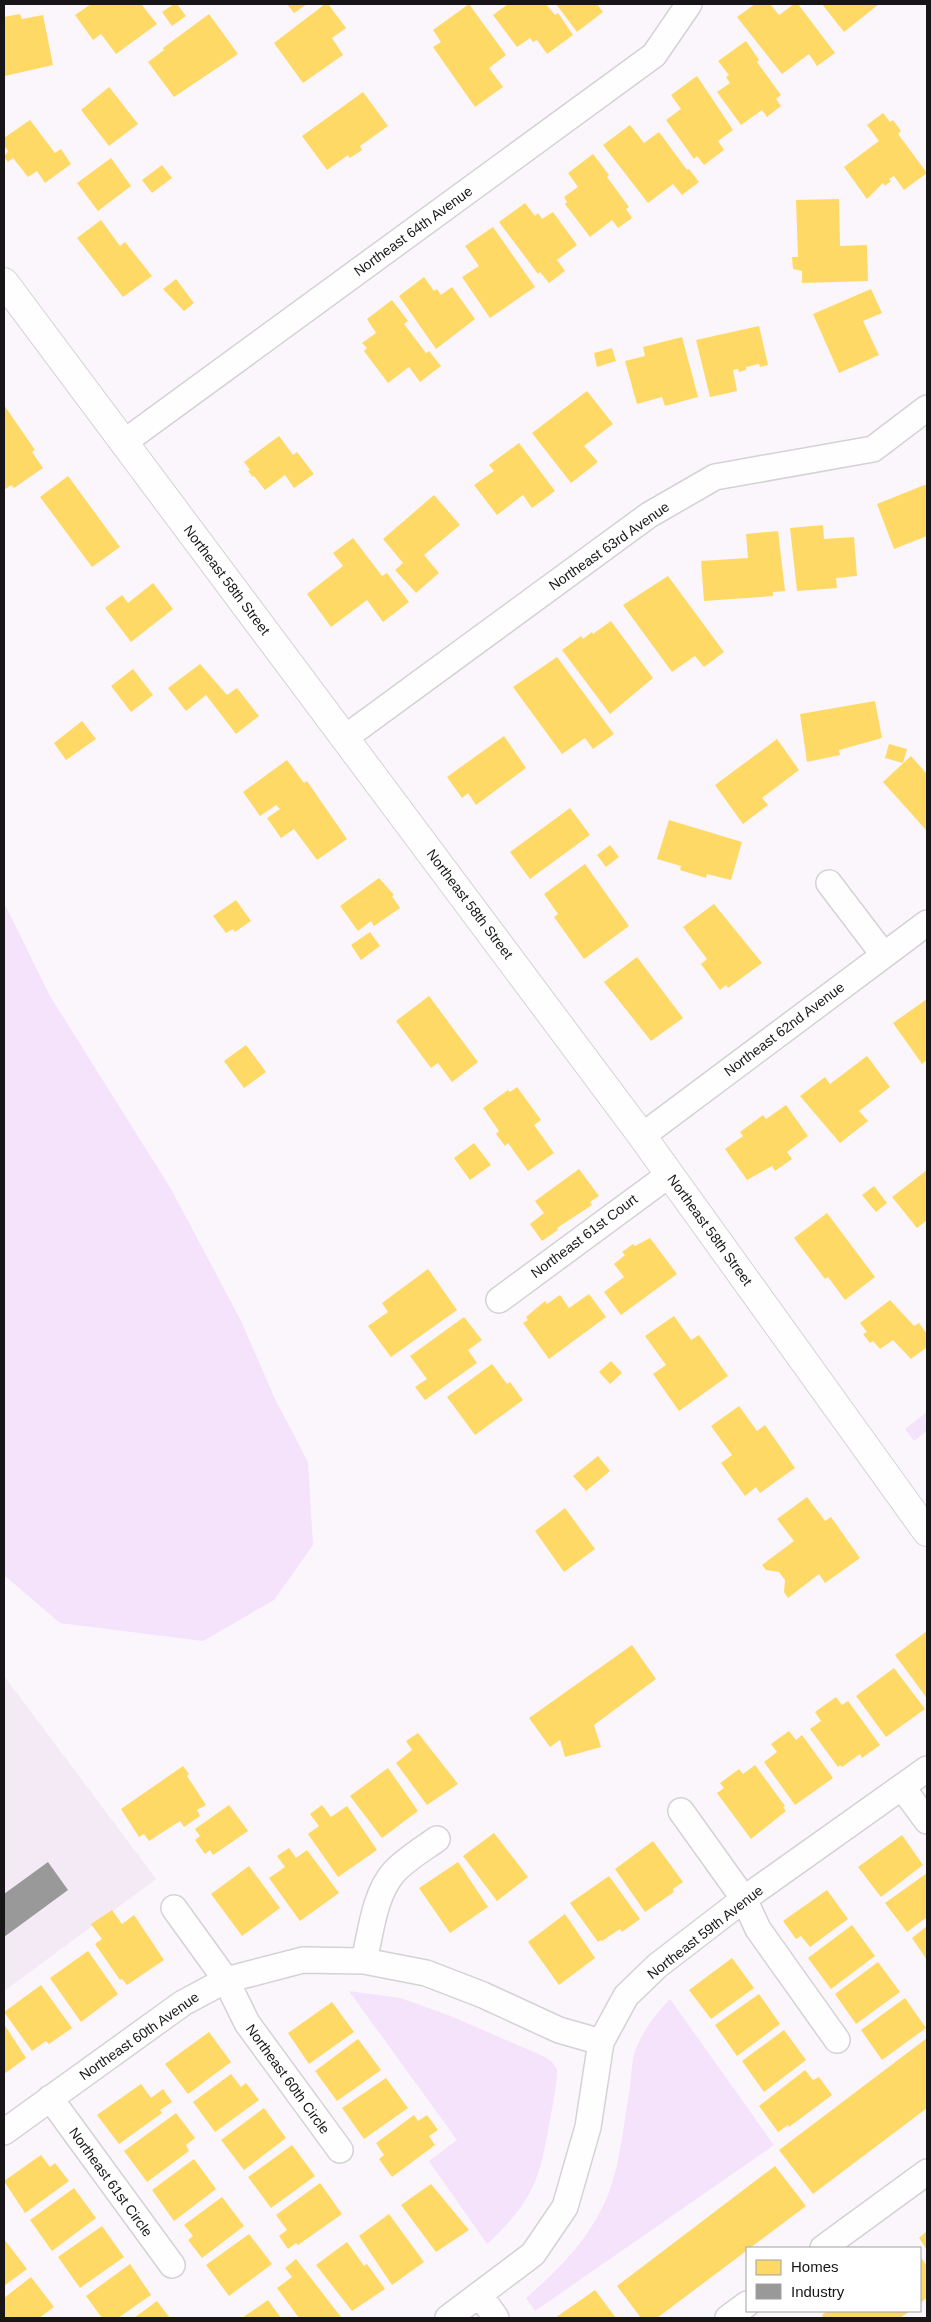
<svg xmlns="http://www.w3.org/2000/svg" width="931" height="2322" font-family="Helvetica,sans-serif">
<rect width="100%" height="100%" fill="#faf6fb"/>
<!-- built -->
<path fill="#f3eaf5" d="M4,1676L156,1879L4,1991Z"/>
<!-- green -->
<path fill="#f4e3fb" d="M4,903L50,996L171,1189L241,1321L275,1399L308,1462L313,1545L274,1600L203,1641L60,1623L4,1575Z
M927,1412V1431L914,1441L905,1429Z
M349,1991L400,1998L448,2015L543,2056L551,2061L557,2069C557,2086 553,2103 550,2119C540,2180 533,2201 487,2244L429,2161L457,2140Z
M670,1999L774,2145L535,2311L526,2298C561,2268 590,2238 608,2195C621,2161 624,2122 630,2087C632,2075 631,2060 636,2049C643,2031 656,2013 670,1999Z"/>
<!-- homes -->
<path fill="#ffd966" d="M91,4H141L157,24L116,54L101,34L93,40L75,15Z
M174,4H177L186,16L172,26L162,12Z
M287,4H307L294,13Z
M325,4H328L346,28L332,38L343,55L303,83L274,43Z
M469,4L506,55L489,68L503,87L475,107L433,47L441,42L433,30Z
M508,4H546L555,15L558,13L573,35L547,54L537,40L533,42L530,38L517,47L493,15Z
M556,4H597L603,12L577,32Z
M755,4H770L779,15L794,4H798L835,53L817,66L809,54L782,74L737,17Z
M822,4H879L844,32Z
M20,14L22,19L43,15L53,65L5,76L4,17Z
M209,14L238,54L174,97L148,62L164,50L163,48Z
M746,41L759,60L757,62L781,95L776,99L781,106L767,117L762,110L741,125L717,92L730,83L726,77L729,75L718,61Z
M697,76L733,130L718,141L724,150L704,165L697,156L694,159L666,120L681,109L671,95Z
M109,87L138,124L109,146L81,110Z
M363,92L388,126L360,146L362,150L350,158L348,155L327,170L302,136Z
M883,113L890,122L893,120L901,131L898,134L927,173L904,190L894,176L889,179L891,181L885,186L883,183L867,199L844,167L879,141L867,125Z
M30,120L55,153L61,149L71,164L45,183L37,171L28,177L13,158L8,162L4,157L8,151L4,145V138Z
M630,125L644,143L659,132L687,170L689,169L699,182L682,195L673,184L648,203L603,145Z
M593,154L609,175L607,177L629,207L626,209L632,218L618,228L612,220L590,237L565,204L567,202L564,197L578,187L568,173Z
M111,158L131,186L98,211L77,183Z
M162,165L172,178L152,193L142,180Z
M839,199L840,246L867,245L868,281L802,283V271L793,269L792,257H798L796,200Z
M525,203L535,216L538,213L542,219L553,212L577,245L557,260L565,271L549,283L540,272L538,274L499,222Z
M101,220L120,246L125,242L152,276L123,297L77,238Z
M493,227L535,287L490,318L462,277L479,266L465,246Z
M424,277L434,291L437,289L441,295L452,287L475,319L436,349L399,296Z
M176,279L194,303L184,311L163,289Z
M871,289L882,313L863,321L879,355L839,373L813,314Z
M392,300L408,321L404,324L426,353L429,351L441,366L420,382L409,367L388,383L364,351L367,348L362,343L376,333L367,319Z
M759,326L768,365L760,367L759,364L746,367V370L739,372L738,369L733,370L737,391L710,397L696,340Z
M682,337L698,397L665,406L662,397L637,404L625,361L645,356L643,347Z
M612,348L616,361L597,367L594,353Z
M587,391L613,424L584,446L598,462L571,483L532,433Z
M4,405L35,450L32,452L43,468L14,488L11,485L4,490Z
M279,436L293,455L297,452L314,474L294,488L285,475L265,490L254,476L253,477L248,471L250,470L244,462Z
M519,443L555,491L532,508L523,495L497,515L474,485L494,471L489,465Z
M68,476L120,547L92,567L40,497Z
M927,484V536L894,549L877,504Z
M434,495L460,525L424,555L439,573L416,593L395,570L403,563L383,539Z
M823,525L824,539L854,537L857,576L836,578L837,588L797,591L790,528Z
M778,531L785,591L773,592V596L704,601L701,561L748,558L746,534Z
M353,538L382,576L387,573L409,602L383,622L367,600L331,627L307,594L343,566L333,553Z
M668,576L724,652L704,667L695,656L672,672L623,605Z
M153,583L173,609L131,642L105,608L122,595L128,603Z
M611,621L653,678L610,714L562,650L581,636L583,639L592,632L593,634Z
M557,657L614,734L593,749L585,738L562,754L513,687Z
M200,664L227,695L237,688L259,716L236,734L206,695L186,711L168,688Z
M133,669L153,695L131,712L111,686Z
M875,701L882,738L839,750L840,755L807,762L800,714Z
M82,721L96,739L66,760L54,743Z
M504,736L526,768L476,805L468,793L462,798L447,777Z
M777,739L799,770L762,798L768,805L743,824L715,785Z
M889,744L907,749L903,763L885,758Z
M911,756L927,774V831L883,782Z
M287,760L304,783L307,781L347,839L317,860L294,829L281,838L267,818L280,809L276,805L260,816L243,792Z
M570,808L590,835L530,879L510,852Z
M669,820L742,842L731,880L707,874L706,878L680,870L681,866L657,859Z
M610,845L619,857L606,867L597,855Z
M585,864L629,926L584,959L554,917L558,914L544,894Z
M379,878L394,895L392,896L400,908L374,926L371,921L358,931L340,906Z
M236,900L251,921L235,932L233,929L226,933L213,916Z
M714,904L762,963L728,988L726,985L720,990L701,964L707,959L683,927Z
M370,932L380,946L361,960L351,945Z
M637,957L683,1018L651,1041L604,982Z
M429,996L478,1062L452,1082L438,1063L431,1068L396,1021Z
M927,999V1060L922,1064L893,1023Z
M246,1045L266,1072L244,1088L224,1061Z
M867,1056L890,1087L859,1111L868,1121L840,1143L800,1096L825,1077L830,1084Z
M517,1087L541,1120L534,1125L554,1153L528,1171L508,1143L505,1146L496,1134L499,1131L483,1108L508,1090L510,1092Z
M786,1105L808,1136L787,1152L792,1159L775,1171L772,1166L747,1180L725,1149L743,1136L740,1132L763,1115L766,1119Z
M474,1143L491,1165L470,1180L454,1158Z
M579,1169L599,1196L590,1202L592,1205L557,1228L558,1230L542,1241L530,1224L544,1213L535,1201Z
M927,1170V1220L917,1228L892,1197Z
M874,1186L887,1203L876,1212L862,1195Z
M827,1213L875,1277L845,1300L828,1277L825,1279L794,1238Z
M650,1238L677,1274L621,1315L604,1292L624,1277L614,1264L625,1255L622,1252L633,1244L635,1246Z
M428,1269L457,1310L391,1357L368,1326L388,1312L382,1303Z
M589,1294L606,1317L549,1359L523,1323L528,1320L526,1317L545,1301L547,1304L560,1295L569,1308Z
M890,1300L914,1326L919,1323L927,1334V1347L911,1359L893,1340L880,1349L873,1341L870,1343L863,1334L867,1332L860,1323Z
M674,1316L691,1340L699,1335L728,1376L679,1411L653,1374L666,1365L645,1336Z
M464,1317L482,1340L468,1350L477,1363L425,1400L415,1387L427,1379L410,1356Z
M611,1361L622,1373L610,1384L599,1372Z
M492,1364L507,1384L510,1382L523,1400L475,1435L447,1397Z
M739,1406L757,1431L765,1425L795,1468L760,1493L756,1487L745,1496L721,1463L732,1455L711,1426Z
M598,1456L610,1471L586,1491L573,1476Z
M807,1497L825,1521L831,1517L860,1558L825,1583L819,1574L788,1598L784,1592L785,1580L779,1572L766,1570L762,1565L794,1541L777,1519Z
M565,1508L595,1549L564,1572L535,1531Z
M927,1631V1696L926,1697L895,1655Z
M632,1645L656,1679L594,1725L601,1747L565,1757L560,1740L550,1747L529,1718Z
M894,1668L925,1709L886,1737L856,1696Z
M836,1697L842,1705L848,1701L880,1745L862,1758L860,1754L842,1767L840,1765L838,1767L810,1729L821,1721L815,1712Z
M789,1731L796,1740L802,1735L833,1778L795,1805L764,1762L777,1752L771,1744Z
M418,1733L458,1784L427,1805L396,1763L412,1750L406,1741Z
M755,1765L785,1806L783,1807L786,1811L751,1839L717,1793L724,1788L720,1783L739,1769L743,1774Z
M183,1766L189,1774L187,1776L206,1805L197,1810L200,1816L184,1827L180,1821L149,1841L144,1834L139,1837L121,1809Z
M388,1768L418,1811L382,1838L350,1796Z
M229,1805L248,1831L213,1855L210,1850L205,1854L195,1840L200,1836L195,1829Z
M322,1805L331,1817L347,1806L377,1850L338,1877L308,1834L319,1826L310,1814Z
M494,1833L528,1877L497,1901L463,1856Z
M902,1835L923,1865L881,1897L858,1867Z
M653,1841L683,1882L673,1889L674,1892L645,1912L615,1869Z
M289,1848L296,1858L307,1850L339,1893L300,1921L269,1878L285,1867L277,1856Z
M458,1862L488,1907L450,1933L419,1888Z
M249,1866L280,1908L242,1936L211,1894Z
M927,1873V1917L907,1932L885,1903Z
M609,1876L640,1919L622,1932L620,1929L602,1941L601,1940L598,1942L570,1903Z
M827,1890L848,1919L810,1947L801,1936L796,1939L783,1921Z
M112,1910L122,1924L134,1915L164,1960L127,1985L122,1979L120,1980L95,1944L102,1939L91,1924Z
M565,1914L595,1958L559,1985L528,1942Z
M852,1925L875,1956L831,1989L808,1958Z
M927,1926V1960L912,1938Z
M88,1951L118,1994L81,2022L50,1978Z
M732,1958L754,1988L711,2019L689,1990Z
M878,1962L900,1992L856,2024L835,1994Z
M41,1985L72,2028L49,2044L46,2041L32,2051L4,2012Z
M759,1994L780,2024L737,2056L715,2025Z
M905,1998L926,2028L882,2060L861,2030Z
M332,2002L354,2032L309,2064L288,2033Z
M4,2024L26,2058L4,2074Z
M784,2030L806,2060L764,2092L742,2061Z
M209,2032L231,2062L188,2094L165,2064Z
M927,2038V2108L813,2194L779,2150Z
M358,2039L381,2070L337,2101L315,2071Z
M805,2070L813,2080L819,2077L832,2095L789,2127L788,2125L778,2132L759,2106Z
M231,2074L241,2087L246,2083L259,2100L215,2132L193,2102Z
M386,2078L408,2108L364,2139L342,2108Z
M141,2084L151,2098L163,2089L172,2102L160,2110L162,2113L119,2144L97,2115Z
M264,2108L286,2138L244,2170L221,2140Z
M176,2113L195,2138L186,2145L189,2151L147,2182L124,2151Z
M414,2115L418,2121L427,2115L438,2130L429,2136L435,2145L392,2177L379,2159L384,2155L376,2143Z
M292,2145L315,2176L271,2208L248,2177Z
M41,2155L50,2167L55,2163L69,2181L25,2213L4,2181Z
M194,2159L216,2189L174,2221L152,2190Z
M775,2166L806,2206L657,2318H641L617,2286Z
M320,2183L342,2214L298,2245L296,2243L288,2249L279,2236L287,2230L276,2215Z
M431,2184L469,2230L436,2252L401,2205Z
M74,2188L96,2218L52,2251L30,2220Z
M222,2197L244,2226L202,2258L188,2240L193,2236L184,2225Z
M389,2214L424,2262L392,2285L359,2236Z
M102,2226L124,2257L80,2288L58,2257Z
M927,2231V2250L919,2238Z
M249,2234L272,2264L229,2296L206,2265Z
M4,2239L27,2269L4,2286Z
M347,2242L364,2266L367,2264L385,2289L352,2311L316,2265Z
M920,2256L927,2266V2298L920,2303Z
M296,2259L341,2317L340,2318H299L277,2288L292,2277L285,2268Z
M130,2264L151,2295L118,2318H102L86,2296Z
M31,2277L54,2307L39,2318H4V2298Z
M595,2290L616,2318H555Z
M268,2300L281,2318H242Z
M157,2301L170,2318H134Z
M827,2311H910L900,2318H824L822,2315Z"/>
<!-- industry -->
<path fill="#999" d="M48,1862L68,1890L4,1937V1894Z"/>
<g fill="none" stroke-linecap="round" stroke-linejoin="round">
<!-- street casing -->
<g stroke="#d5d2d6" stroke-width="28">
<path id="street" d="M123,443L654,55L689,4
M346,737L649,515L715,477L873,449L927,408
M829,883L883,954
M642,1136L927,923
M499,1300L670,1174
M902,1787L927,1821
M681,1811L744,1899L758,1929L837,2040
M174,1908L226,1980L247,2023L340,2150
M364,1961C371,1932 374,1895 394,1872C406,1859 423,1849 437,1839
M50,2098L172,2265
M4,2132L183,2003L226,1980L303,1960L364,1961L426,1973L483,1995L559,2030L601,2042
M823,2248L927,2172
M480,2295L496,2318
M448,2318L533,2254L565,2207L588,2127L601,2042L626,1996L657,1966L744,1899L927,1769
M728,2318L747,2304"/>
</g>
<!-- secondary casing -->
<g stroke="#d5d2d6" stroke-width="30">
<path id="secondary" d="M4,282L642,1136L927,1532"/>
</g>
<!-- street -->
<use href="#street" stroke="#fefefe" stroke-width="25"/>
<!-- secondary -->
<use href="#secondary" stroke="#fefefe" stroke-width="28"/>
</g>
<g text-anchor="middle" stroke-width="5" stroke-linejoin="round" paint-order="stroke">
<!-- street labels -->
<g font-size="14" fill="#171518" stroke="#fff">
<text transform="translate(413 231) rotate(-36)" y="5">Northeast 64th Avenue</text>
<text transform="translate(609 546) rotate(-35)" y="5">Northeast 63rd Avenue</text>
<text transform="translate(227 580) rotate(53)" y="5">Northeast 58th Street</text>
<text transform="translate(470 904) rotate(53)" y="5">Northeast 58th Street</text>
<text transform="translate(784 1029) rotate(-37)" y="5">Northeast 62nd Avenue</text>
<text transform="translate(710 1230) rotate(54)" y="5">Northeast 58th Street</text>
<text transform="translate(584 1236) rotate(-37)" y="5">Northeast 61st Court</text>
<text transform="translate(705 1932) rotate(-38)" y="5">Northeast 59th Avenue</text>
<text transform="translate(139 2036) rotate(-35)" y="5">Northeast 60th Avenue</text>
<text transform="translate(288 2079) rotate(54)" y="5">Northeast 60th Circle</text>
<text transform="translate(111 2182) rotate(54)" y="5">Northeast 61st Circle</text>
</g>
</g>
<!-- border -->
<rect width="931" height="2322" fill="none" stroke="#171518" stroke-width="10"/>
<!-- legend -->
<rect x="746" y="2247" width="175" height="65" fill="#ffffff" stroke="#a2a1a3"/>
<rect x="756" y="2260" width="25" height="15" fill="#ffd966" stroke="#a2a1a3"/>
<text x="791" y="2272" font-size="15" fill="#171518">Homes</text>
<rect x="756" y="2284" width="25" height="15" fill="#999999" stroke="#a2a1a3"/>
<text x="791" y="2297" font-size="15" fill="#171518">Industry</text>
</svg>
